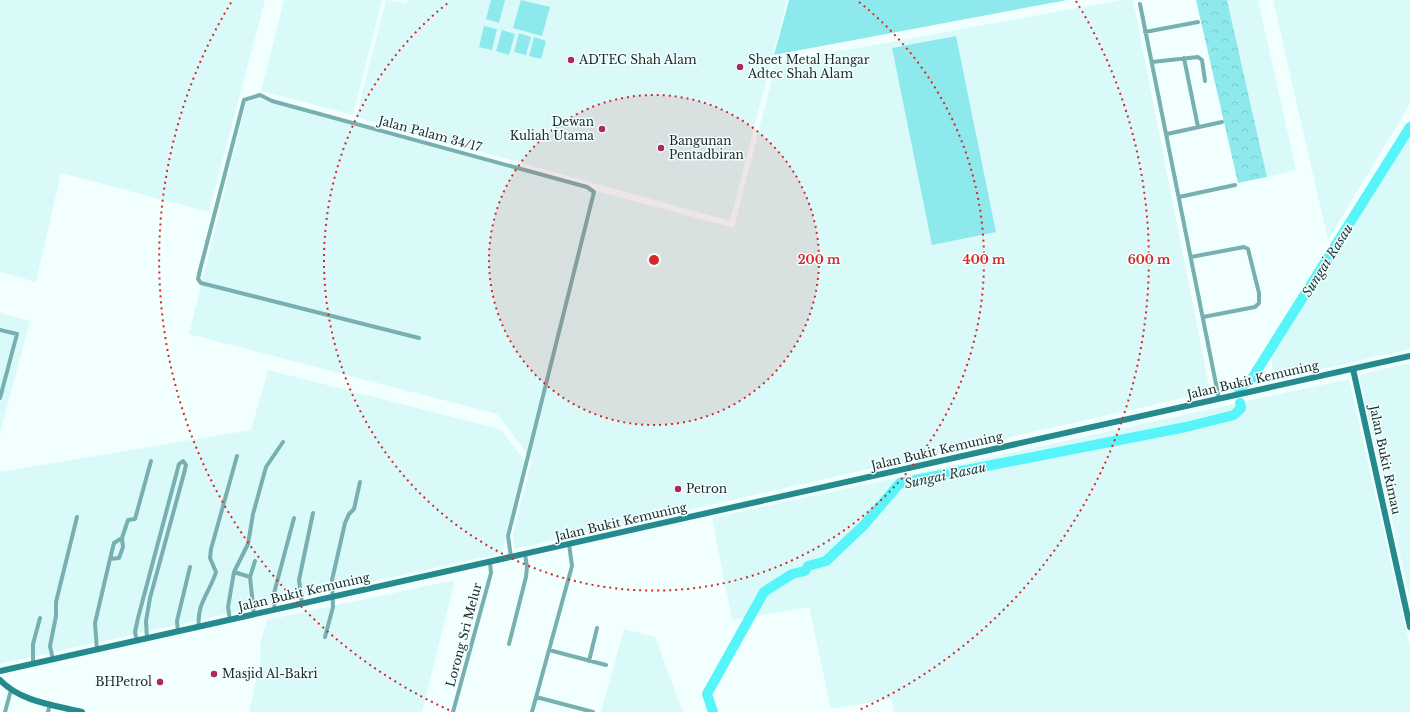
<svg xmlns="http://www.w3.org/2000/svg" width="1410" height="712" font-family="'Libre Baskerville',serif">
<defs>
<pattern id="forest-crowns" width="20" height="18" patternUnits="userSpaceOnUse"><rect width="20" height="18" fill="#8ee9ec"/><path d="M2 6a3 3 0 1 1 6 0M12 15a3 3 0 1 1 6 0" fill="none" stroke="#7ac8ca"/></pattern>
</defs>
<rect width="100%" height="100%" fill="#f2ffff"/>
<!-- built -->
<path fill="#dafafa" d="M0,0H265L209,212L61,173L36,282L0,272Z
M284,0H382L353,115L261,91Z
M386,0L406,3L408,0H787L730,221L356,117Z
M1121,0H1133L1210,392L515,549L513,535L532,460L497,414L189,334L246,103L260,98L271,103L439,149L734,228L776,63Z
M1227,0H1258L1296,170L1267,177Z
M1273,0H1410V104L1328,240Z
M1410,139V349L1275,380L1271,357L1407,140Z
M0,313L30,321L0,433Z
M1410,363V599L1359,375Z
M268,370L500,429L525,461L502,553L0,664V472L251,430Z
M1349,379L1410,647V712H894L891,699L831,709L809,607L732,620L712,518Z
M455,580L422,712H249L261,659L260,644L267,620Z
M624,629L655,637L683,712H601Z"/>
<!-- green -->
<path fill="#8ee9ec" d="M491,0H505L499,23L486,19Z
M521,0L550,7L542,36L513,28Z
M789,0H1067L774,55Z
M484,26L497,29L492,50L479,47Z
M502,30L515,34L509,55L496,51Z
M519,33L531,37L526,55L514,52Z
M956,36L996,232L932,245L892,48Z
M534,37L546,41L541,59L529,56Z"/>
<!-- forest -->
<path fill="url(#forest-crowns)" d="M1196,0H1227L1267,177L1238,183Z"/>
<g fill="none" stroke-linecap="round" stroke-linejoin="round">
<!-- river -->
<path stroke="#57f5fa" stroke-width="10" d="M1238,388L1251,380L1410,127
M713,712L707,694L764,592L792,574L805,571L808,566L826,561L863,526L900,483L1186,427L1234,415L1241,408L1240,403"/>
<!-- street -->
<path stroke="#78b0b1" stroke-width="4" d="M1140,4L1219,399
M1145,32L1198,22
M1184,58L1198,127
M1152,62L1198,57L1202,60L1205,81
M1167,134L1222,122
M1179,197L1235,185
M1191,257L1244,247L1248,249L1259,293V303L1255,307L1203,317
M0,330L17,334L0,398
M419,338L201,283L198,279L200,270L244,100L260,95L272,101L587,187L594,192L508,536L511,557
M110,559L114,543L122,538
M234,572L250,577
M302,604L299,580L313,513
M275,610L273,597L294,518
M254,615L250,577L255,561
M230,620L228,607L234,572L248,544L253,514L266,467L283,442
M199,627C196,604 210,592 216,572L210,558L211,549L237,456
M178,632L177,621L190,567
M325,637L333,607L332,580L345,523L349,514L354,509L360,482
M137,641L135,632L138,618L179,464L183,461L186,465L183,477L150,598L146,621L147,639
M509,644L526,577L527,567L525,554
M97,650L95,623L110,559L119,558L123,547L122,538L128,520L135,519L151,461
M549,650L606,665
M53,660L50,646L56,616V602L77,517
M589,661L597,628
M33,664V644L40,618
M536,697L593,712
M5,712L11,690
M48,712L50,704
M453,712L491,573L490,562
M532,712L572,566L569,544"/>
<!-- secondary -->
<path stroke="#258a8d" stroke-width="6" d="M1353,369L1410,627
M0,671L1410,356
M0,680C21,702 54,705 82,712"/>
</g>
<!-- distance rings -->
<circle cx="654" cy="260" r="165" fill="#d62828" fill-opacity=".12"/>
<g fill="none" stroke="#d62828" stroke-width="2" stroke-dasharray="2 4">
<circle cx="654" cy="260" r="165"/>
<path d="M859 2A330 330 0 1 1 449 2"/>
<path d="M449 710A495 495 0 0 1 232 1M1076 1A495 495 0 0 1 859 710"/>
</g>
<!-- markers -->
<g fill="#b02563" stroke="#f2ffff" stroke-width="1.5">
<circle cx="571" cy="60" r="4"/>
<circle cx="740" cy="67" r="4"/>
<circle cx="602" cy="129" r="4"/>
<circle cx="661" cy="148" r="4"/>
<circle cx="678" cy="489" r="4"/>
<circle cx="214" cy="674" r="4"/>
<circle cx="160" cy="682" r="4"/>
</g>
<g text-anchor="middle" stroke-width="3" stroke-linejoin="round" paint-order="stroke">
<!-- poi labels -->
<g font-size="12" fill="#1f2727" stroke="#f2ffff" text-anchor="start">
<text x="579" y="64">ADTEC Shah Alam</text>
<text x="748" y="64">Sheet Metal Hangar<tspan x="748" dy="14">Adtec Shah Alam</tspan></text>
<text x="594" y="126" text-anchor="end">Dewan<tspan x="594" dy="14">Kuliah Utama</tspan></text>
<text x="669" y="145">Bangunan<tspan x="669" dy="14">Pentadbiran</tspan></text>
<text x="686" y="493">Petron</text>
<text x="222" y="678">Masjid Al-Bakri</text>
<text x="152" y="686" text-anchor="end">BHPetrol</text>
</g>
<!-- street labels -->
<g font-size="12" fill="#1f2727" stroke="#f2ffff">
<text transform="translate(430 134) rotate(15)" y="4">Jalan Palam 34/17</text>
<text transform="translate(1253 380) rotate(-13)" y="4">Jalan Bukit Kemuning</text>
<text transform="translate(937 451) rotate(-13)" y="4">Jalan Bukit Kemuning</text>
<text transform="translate(1385 460) rotate(78)" y="4">Jalan Bukit Rimau</text>
<text transform="translate(621 522) rotate(-13)" y="4">Jalan Bukit Kemuning</text>
<text transform="translate(304 592) rotate(-13)" y="4">Jalan Bukit Kemuning</text>
<text transform="translate(464 635) rotate(-75)" y="4">Lorong Sri Melur</text>
</g>
<!-- water labels -->
<g font-size="13" font-style="italic" fill="#243e3f" stroke="#f2ffff">
<text transform="translate(1327 260) rotate(-58)" y="5">Sungai Rasau</text>
<text transform="translate(945 475) rotate(-12)" y="5">Sungai Rasau</text>
</g>
</g>
<circle cx="654" cy="260" r="6" fill="#d62828" stroke="#f2ffff" stroke-width="2"/>
<g font-size="12" text-anchor="middle" font-weight="bold" fill="#d62828" stroke="#f2ffff" stroke-width="3" stroke-linejoin="round" paint-order="stroke">
<text x="819" y="264">200 m</text>
<text x="984" y="264">400 m</text>
<text x="1149" y="264">600 m</text>
</g>
</svg>
